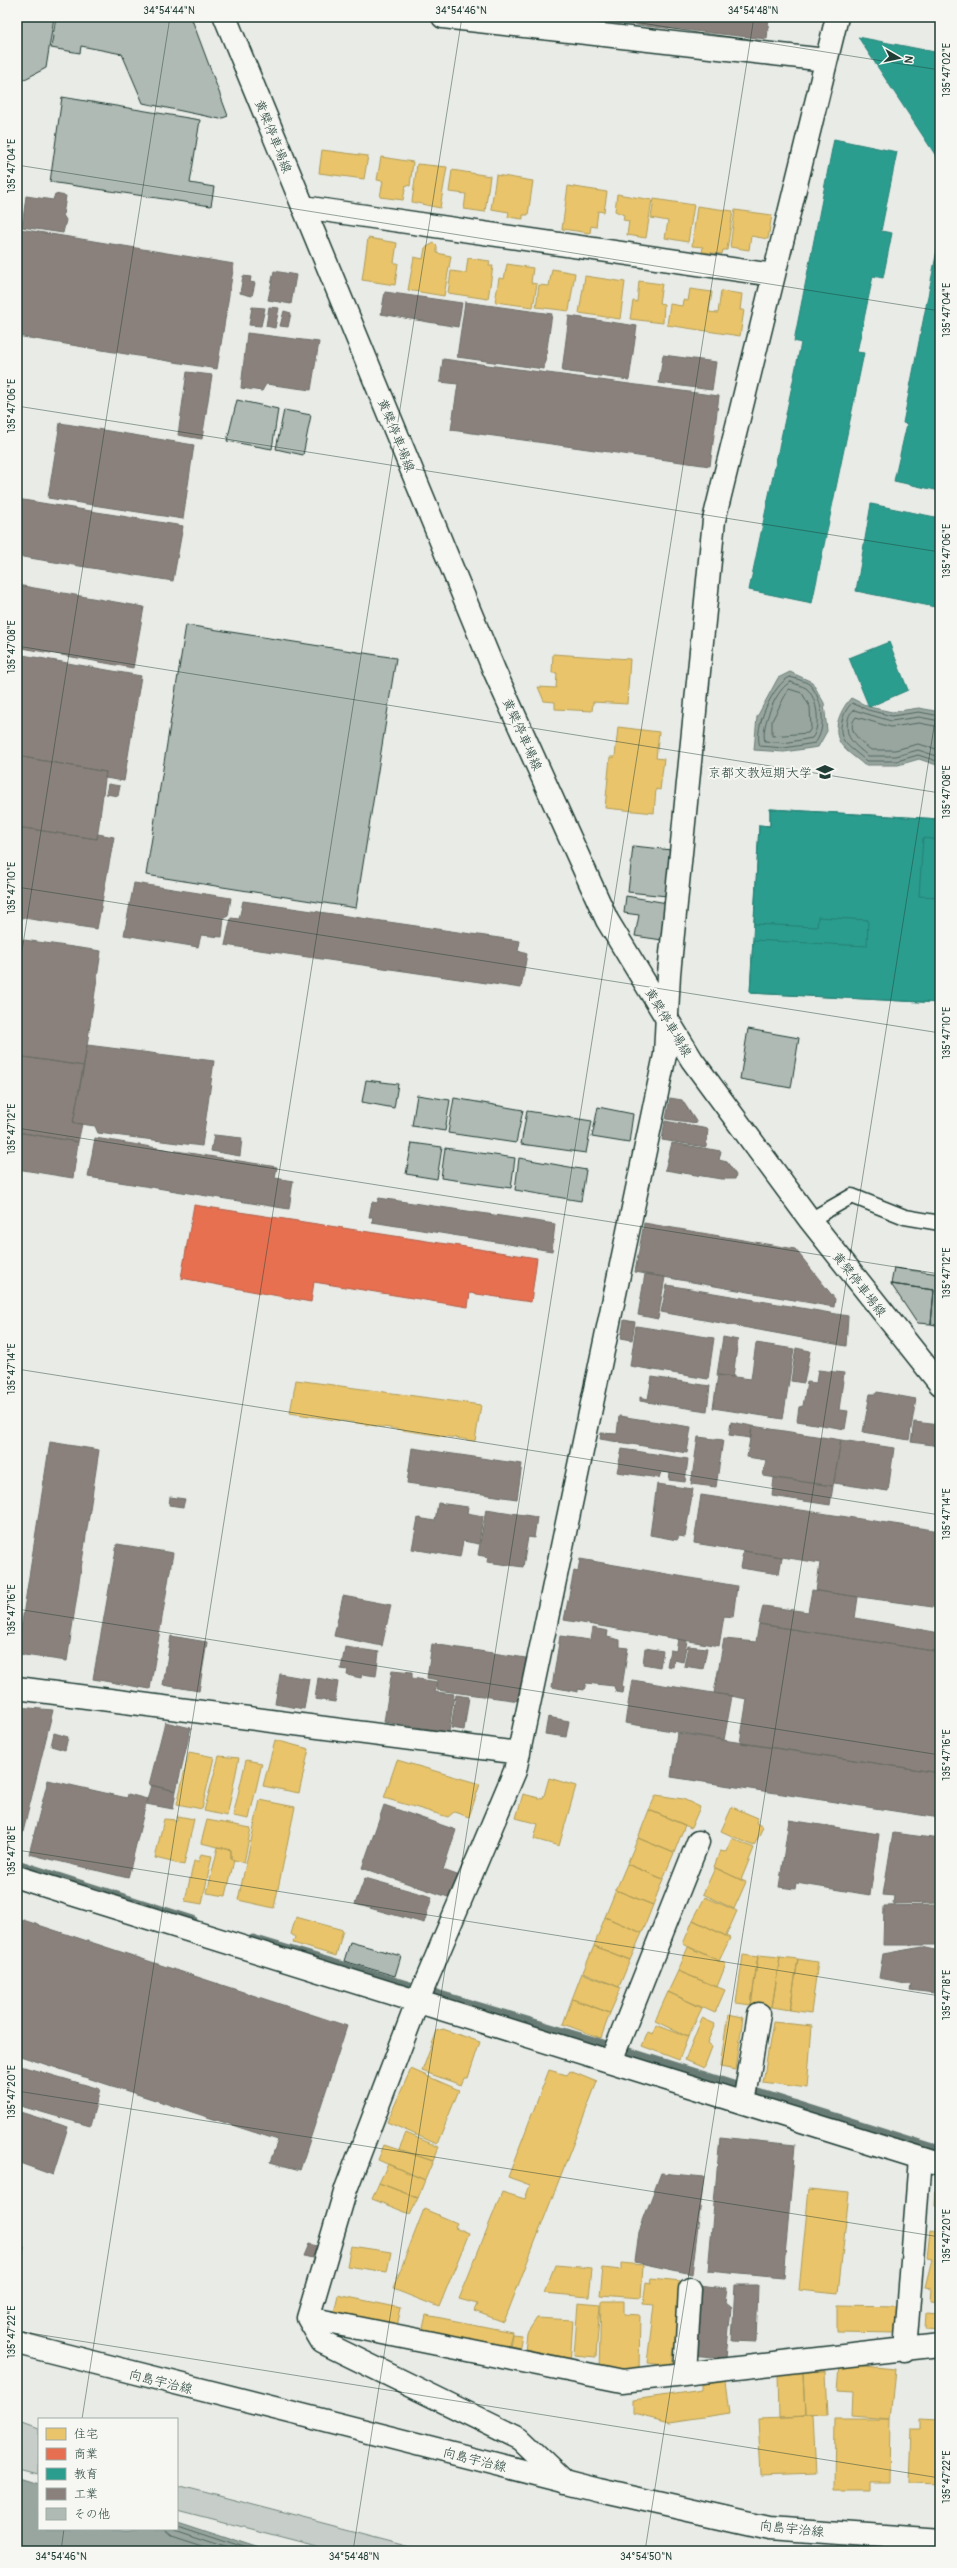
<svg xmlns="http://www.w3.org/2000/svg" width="957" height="2568" font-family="Pangolin,'Klee One',sans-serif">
<rect width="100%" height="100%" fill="#e9ebe7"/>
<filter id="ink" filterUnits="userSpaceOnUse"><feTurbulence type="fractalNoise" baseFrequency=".025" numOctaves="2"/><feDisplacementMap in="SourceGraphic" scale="8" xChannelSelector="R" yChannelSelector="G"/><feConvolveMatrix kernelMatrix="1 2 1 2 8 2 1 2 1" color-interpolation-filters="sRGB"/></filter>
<g filter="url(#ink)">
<!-- green -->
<path fill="#c7cec9" stroke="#73867e" d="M17,2421L39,2429V2474L17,2468Z
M177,2485L430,2551H336L177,2510Z"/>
<!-- water -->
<path fill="#99a6a0" stroke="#687c75" d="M790,672L812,682L824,703L827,731L818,747L784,752L754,750L757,717L778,678Z
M851,698L869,707L892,712L919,708L940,712V766L919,759L898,765H864C857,758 846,752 841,744C831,729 841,709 851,698Z
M17,2477L39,2484V2529H177V2521L268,2551H17Z"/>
<!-- homes -->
<path fill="#e9c46a" stroke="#ac9c5a" d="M322,150L368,156L364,179L319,173Z
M381,157L413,162L410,186L406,185L403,200L380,197L383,181L377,180Z
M417,164L447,167L440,208L412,202Z
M452,170L490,176L485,212L464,209L466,194L449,192Z
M496,175L533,181L528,215H523V219L508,217L509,212L491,209Z
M568,186L607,192L604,212L598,211L596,227L591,226L590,233L562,229Z
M617,194L652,200L646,238L627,235L629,221L623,220L624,215L615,211Z
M654,199L694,205L688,242L665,238L668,221L651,218Z
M697,206L733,211L727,250H723L722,254L702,252L703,247L692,246Z
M735,210L772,215L768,239L751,236L749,250L730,247Z
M368,238L397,243L394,263H398L395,285L362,280Z
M434,243L437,246V253L451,256L444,296L408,290L414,257L423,259L425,248Z
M468,258L490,261L489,266H493L488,299L448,293L451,271L466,273Z
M507,264L533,268L531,283L537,284L533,307L495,302L499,278L504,279Z
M552,269L575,273L569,311L536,307L539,285L549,286Z
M585,276L625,282L620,319L579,313Z
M639,281L662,284L659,303L664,304L663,323L630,319L633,301L637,302Z
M690,289L712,292L709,312L718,313L721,291L742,294L740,310H744L740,336L667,325L670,304L682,306L683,300L688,301Z
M553,654L630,659L627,704L593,702L592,711L555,709V702L544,701L538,687L556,688L557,673H552Z
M618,727L659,732L656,758L664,759L660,790L656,789L654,813L605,808L610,757H615Z
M296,1380L481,1405L475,1441L290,1413Z
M275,1740L309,1749L299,1793L263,1786Z
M189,1752L214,1757L202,1809L177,1804Z
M219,1756L239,1758L227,1816L204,1811Z
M246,1760L262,1763L249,1819L233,1816Z
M397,1760L480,1784L469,1817L454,1812L448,1817L384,1798Z
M549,1778L576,1786L559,1846L534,1839L538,1824L516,1818L523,1794L543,1799Z
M656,1795L683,1799L700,1807L691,1828L649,1810Z
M260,1800L295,1807L274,1908L238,1900Z
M732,1807L758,1818L756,1823L763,1827L754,1846L721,1831Z
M649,1810L685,1825L674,1853L638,1838Z
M178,1816L194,1819L184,1865L155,1858L164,1819L177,1820Z
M207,1820L251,1828L244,1863L231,1859V1850L201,1843Z
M638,1838L674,1853L663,1879L627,1864Z
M732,1838L754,1848L741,1880L714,1867L720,1851L726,1852Z
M218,1847L231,1850V1859L234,1860L226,1896L207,1893Z
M201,1854L212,1856L202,1904L185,1901L194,1861H199Z
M627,1864L663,1879L653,1905L616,1890Z
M715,1868L746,1882L734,1909L703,1894Z
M616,1890L653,1905L642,1933L605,1917Z
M705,1897L737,1911L726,1936L693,1920Z
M296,1917L343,1930L336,1956L293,1943L295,1937L291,1934Z
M605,1917L642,1933L630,1960L594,1946Z
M693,1920L730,1938L719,1961L683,1944Z
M594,1946L630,1960L619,1987L583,1972Z
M688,1947L726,1964L717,1987L678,1971Z
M743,1955L758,1957L751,2005L736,2003Z
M758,1955L780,1957L772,2007L751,2005Z
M780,1957L798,1959L790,2010L772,2007Z
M798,1959L818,1962L811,2013L790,2010Z
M678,1971L725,1990L715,2013L668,1992Z
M582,1973L621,1988L610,2013L572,1999Z
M668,1992L702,2008L688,2037L655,2021Z
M572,1999L610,2013L601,2038L563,2024Z
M728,2014L743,2017L736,2070L720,2067Z
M702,2018L715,2024L707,2043L712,2047L704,2068L685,2060Z
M773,2022L812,2026L807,2088L763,2082Z
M656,2025L688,2037L679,2060L642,2046L648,2032L653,2034Z
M443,2029L480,2042L468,2078H464L461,2085L422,2071L437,2031Z
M411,2069L459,2090L437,2144L387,2122Z
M549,2070L567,2075L570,2071L597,2082L504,2322L474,2311L477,2304L459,2299L502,2192L525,2199L530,2185L508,2177Z
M406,2133L439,2147L433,2161L399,2149Z
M384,2145L433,2161L425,2180L378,2160Z
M388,2164L425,2180L418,2198L379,2183Z
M379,2183L418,2198L410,2214L372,2199Z
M936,2188L940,2189V2206H935Z
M809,2189L849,2193L838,2294L799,2290Z
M424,2209L457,2223L455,2227L469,2233L439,2307L393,2289Z
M938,2215H940V2301L930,2300L931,2288L925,2287L932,2259L927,2258L930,2231L936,2232Z
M351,2246L391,2252L387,2272L347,2266Z
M621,2263L643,2265L641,2298L600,2295L603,2268L621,2270Z
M555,2265L592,2268L589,2297L544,2293Z
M652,2278L681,2281L672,2366L647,2363L654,2305L643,2304L646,2282L651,2283Z
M338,2295L401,2308L396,2331L333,2317Z
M601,2301H624V2314L640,2315L639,2371L599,2370Z
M578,2303L600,2305L596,2357L574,2355Z
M837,2305L898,2306L897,2333L837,2332Z
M926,2312L940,2313V2330L925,2329Z
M426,2315L512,2332L507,2355L421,2337Z
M537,2318L573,2320L570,2365L524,2358L527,2333Z
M512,2334L522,2335L518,2356L509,2354Z
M840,2364L896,2369L891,2420L852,2417L853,2392L838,2391Z
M826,2371L828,2416L805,2417L803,2372Z
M803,2372L805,2417L779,2418L778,2373Z
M726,2381L730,2413L670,2422L633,2413V2400L702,2390V2384Z
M813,2417L816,2474L761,2476L758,2419Z
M921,2419L940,2420V2484L909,2483L911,2430H921Z
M835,2420H891L890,2482H871V2490H834Z"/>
<!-- shops -->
<path fill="#e76f51" stroke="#ab6048" d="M194,1205L537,1258L531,1302L470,1293L468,1307L314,1282L311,1302L181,1278Z"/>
<!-- schools -->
<path fill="#2a9d8f" stroke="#278074" d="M858,37L940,53V162Z
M834,139L897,152L881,231L892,233L883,278L873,276L857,352L864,353L812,603L749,590L801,343L794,341Z
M940,235V491L894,481L907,424L903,423Z
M871,504L940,518V608L856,591Z
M889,642L908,690L869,707L849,658Z
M770,809L940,819V1003L750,993L753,940L867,946L868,920L818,917L817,927L754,924L759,825L770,826Z
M770,809L940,819V840L923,838L919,896L940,897V1003L750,993L759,825L770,826Z"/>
<!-- industry -->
<path fill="#8a817c" stroke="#6a6d66" d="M591,17H769L767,39L591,20Z
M55,194L66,196L63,215L66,220L63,233L22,227L26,196L53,200Z
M20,229L234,264L217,369L17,336V250Z
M274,271L296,275L291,304L268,300Z
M243,276L251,277L250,282L255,283L252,296L240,293Z
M385,292L462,303L458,327L381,314Z
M465,302L552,314L544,369L457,357Z
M252,307L265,308L261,326L249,325Z
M269,307L279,308L275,328L266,326Z
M284,311L291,313L288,327L280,326Z
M569,316L637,326L629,380L562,371Z
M247,333L319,342L311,390L266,384L262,391L241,388Z
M663,355L716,362L712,390L659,383Z
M443,359L719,396L710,466L451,430L458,384L440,382Z
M187,372L212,375L202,439L178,435Z
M60,423L194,445L183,519L48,498Z
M17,499L183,526L173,581L17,556Z
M17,585L144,607L133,668L17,647Z
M17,654L141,676L124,781L105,778L106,772L17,756Z
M17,756L106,772L97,839L17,827Z
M108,784L120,786L118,796L106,794Z
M17,827L97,839L98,834L114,837L97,929L17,917Z
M134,883L231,898L228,916L224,918L222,937L201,935L198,947L124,935Z
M243,901L520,941L518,951L527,954L521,988L225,945L231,918L239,919Z
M17,939L101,951L84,1066L17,1056Z
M87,1045L214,1061L202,1146L98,1133L95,1126L73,1123Z
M17,1056L84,1066L73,1123L82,1124L78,1142L17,1132Z
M670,1098L682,1100L697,1123L666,1119Z
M665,1121L708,1129L706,1147L662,1140Z
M17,1132L78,1142L73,1178L17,1169Z
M214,1135L242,1138L240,1156L211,1151Z
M95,1138L277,1167L275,1178L293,1181L289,1209L88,1177Z
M672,1143L721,1151L719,1160L727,1162L736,1175L735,1179H721L665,1170Z
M379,1198L555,1224L552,1251L372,1222L373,1217H369L372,1202L377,1203Z
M644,1223L795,1249L835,1299L834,1307L635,1272Z
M645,1274L665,1277L658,1319L638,1315Z
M667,1285L848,1316L846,1346L661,1312Z
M624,1320L635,1322L632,1340L621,1338Z
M636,1326L714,1338L708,1379L630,1366Z
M723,1337L738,1340L733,1377L717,1375Z
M756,1343L794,1349L783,1419L713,1408L718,1375L751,1379Z
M796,1348L810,1351L804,1383L791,1381Z
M818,1370L844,1373L839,1410L848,1411L845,1429L797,1421L799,1407L803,1406L807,1382L816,1383Z
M652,1377L710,1386L707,1411L640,1401V1397L648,1399Z
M877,1392L916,1399L909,1440L863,1432L870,1394H876Z
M619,1416L691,1427L687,1453L600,1439L601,1433L617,1434Z
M731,1422L752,1426L751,1438L729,1435Z
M914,1422L940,1425V1446L911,1442Z
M752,1426L841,1440L833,1486L763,1476L766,1460L747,1457Z
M698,1437L723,1440L716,1487L691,1484Z
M841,1440L894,1448L888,1491L834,1483Z
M50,1442L99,1450L67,1661L17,1654Z
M412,1448L522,1464L517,1499L407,1483Z
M622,1449L688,1459L685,1482L669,1480L670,1473L661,1472L659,1478L617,1472Z
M774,1478L833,1486L830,1505L772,1496Z
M657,1484L693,1489L685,1537L679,1536L677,1540L650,1535Z
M701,1495L940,1531V1608L816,1591L820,1563L694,1543Z
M170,1497L185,1499L183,1507L169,1505Z
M438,1503L468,1507L467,1513L483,1516L479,1544L463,1541L460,1557L412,1549L418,1518L435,1521Z
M486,1509L537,1517L534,1538L528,1537L523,1567L487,1562L488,1557L478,1555Z
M117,1544L173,1553L150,1689L93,1679Z
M743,1551L782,1557L779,1574L740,1568Z
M580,1559L737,1586L733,1617L724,1616L719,1646L564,1620L574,1571L578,1572Z
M812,1590L858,1597L855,1618L940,1633V1652L759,1624L763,1606L808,1612Z
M343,1596L391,1605L382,1646L334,1636Z
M759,1624L940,1652V1773L740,1743L747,1699L714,1693L724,1639L756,1642Z
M592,1628L608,1631L607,1637L620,1640V1647L628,1648L622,1687H624L623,1693L616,1692L614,1686L586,1683L584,1690L578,1689V1692L552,1687L560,1636L590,1640Z
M171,1636L207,1642L199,1691L163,1685Z
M678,1639L687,1641L683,1662L674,1660L673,1667L667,1666L670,1650L676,1651Z
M432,1644L526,1658L520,1701L437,1690L438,1680L427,1678Z
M688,1646L707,1648L703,1669L684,1666Z
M345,1647L379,1652L376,1676L362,1674L361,1678L347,1675L348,1670L341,1669Z
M645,1648L663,1651L660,1667L643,1664Z
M392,1670L412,1672V1678L437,1682L435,1692L454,1694L449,1732L384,1722Z
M280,1674L309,1679L304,1709L275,1704Z
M318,1678L338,1682L335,1702L315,1699Z
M632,1680L732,1696L724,1740L625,1723Z
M456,1695L469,1697L464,1730L451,1728Z
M17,1707L53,1710L22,1836H17Z
M548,1717L569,1721L566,1737L545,1734Z
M165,1722L191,1728L176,1791L149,1785Z
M54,1733L68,1737L65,1750L51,1746Z
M677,1733L940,1773V1818L671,1777Z
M48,1780L127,1798L128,1794L147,1799L128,1878L29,1854Z
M151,1785L176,1791L173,1809L146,1804Z
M384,1805L456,1830L443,1870L460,1876L451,1898L362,1868Z
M789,1820L879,1834L870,1895L796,1883L795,1889L779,1887Z
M893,1833L940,1839V1903L893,1904L894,1896L883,1895Z
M365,1878L432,1897L424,1923L355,1904Z
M937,1905L940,1945H883L884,1906Z
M17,1918L347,2026L300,2170L270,2162L278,2140L17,2055Z
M922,1947L940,1951L934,1993L910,1990L911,1984L879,1978L883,1954Z
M17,2065L100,2089L90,2126L17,2105Z
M17,2111L68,2127L53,2175L17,2162Z
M720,2137L795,2145L783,2278L708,2271Z
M661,2173L704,2177L692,2274L635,2262L639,2231Z
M309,2244L317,2246L312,2258L304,2256Z
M17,2245L24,2247L22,2256L17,2254Z
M697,2285L727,2288L725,2303L731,2308L726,2358L690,2355Z
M735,2285H758L756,2342L732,2341Z"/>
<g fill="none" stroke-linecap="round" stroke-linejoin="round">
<!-- shore -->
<path stroke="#50675f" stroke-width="1" d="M790,677C796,679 806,681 810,685C823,699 827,729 815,743L784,748L760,746C753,728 773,684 790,677Z
M791,682C795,684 802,686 806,688C818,698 821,727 812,738L784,743L765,741C760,728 777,686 791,682Z
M789,689L802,693L810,707L811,728L808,733L772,736V721Z
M940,716L919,712L892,716L868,710L852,703C843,711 837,730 844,741C849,748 860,755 866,761H897L918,755L940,762
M940,721L919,717L891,721L854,710C850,713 849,715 848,720C844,738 855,745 868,756H896L918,750L940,757
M940,727L919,723L891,727L856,717C845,730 861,742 871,750H895L918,744L940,750
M177,2525L256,2551
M165,2529L172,2535L221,2551
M174,2529L240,2551"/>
<!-- stream -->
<path stroke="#687c75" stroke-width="9" d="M17,1864L193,1920
M253,1939L594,2041L940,2150"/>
</g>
<!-- building -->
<path fill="#b0bab5" stroke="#1f3d34" d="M17,17H54L46,68L23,80L17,79Z
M56,17H191L228,116L220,119L143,103L122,54L81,46L80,53L51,48Z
M62,97L200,120L190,183L214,187L211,206L50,182Z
M237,400L278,409L272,449L227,441Z
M284,410L311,415L303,455L276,449Z
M186,625L396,658L356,908L146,875Z
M633,846L672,850L667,896L628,892Z
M626,896L667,903L662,940L635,936L639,915L624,913Z
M748,1029L799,1038L791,1088L740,1079Z
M366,1080L398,1084L394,1108L362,1102Z
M417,1095L450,1100L445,1131L412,1126Z
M454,1098L523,1110L516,1143L448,1133Z
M598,1107L633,1114L629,1143L592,1137Z
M527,1111L592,1121L586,1153L521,1144Z
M412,1143L442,1147L437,1179L406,1174Z
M445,1148L515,1158L511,1188L441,1178Z
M519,1158L586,1170L581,1201L515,1190Z
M894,1268L940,1274V1326L931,1324L934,1290L891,1284Z
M891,1284L934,1290L931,1324L917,1323Z
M350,1942L401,1956L395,1976L344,1961Z"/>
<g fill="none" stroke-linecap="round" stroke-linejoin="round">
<!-- lane casing -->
<g stroke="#1f3d34" stroke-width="17">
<path id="lane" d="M810,1220L852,1196L905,1217L940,1223"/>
</g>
<!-- street casing -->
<g stroke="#1f3d34" stroke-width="25">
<path id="street" d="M443,17L826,60
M837,17L714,520L669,974L665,1055L515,1771L419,1998L346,2189L308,2318L622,2381L940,2345
M303,207L774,275
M17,1688L519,1753
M17,1877L940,2164
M611,2061L698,1842
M744,2103L759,2014
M308,2318L322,2342L520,2439L565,2482
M905,2351L920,2158
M685,2374L690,2289"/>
</g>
<!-- secondary casing -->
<g stroke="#1f3d34" stroke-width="25">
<path id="secondary" d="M225,17L494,670L607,920L692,1060L810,1220L940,1384
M17,2343L599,2490L769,2528L940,2540"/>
</g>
<!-- lane -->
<use href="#lane" stroke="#f6f6f2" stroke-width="14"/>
<!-- street -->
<use href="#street" stroke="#f6f6f2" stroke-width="22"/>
<!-- secondary -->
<use href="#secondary" stroke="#f6f6f2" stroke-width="22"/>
</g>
</g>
<!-- ticks -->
<path fill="none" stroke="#1f3d34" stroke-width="1" stroke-opacity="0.45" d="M603,17L940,70M17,165L940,311M17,406L940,552M17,646L940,793M17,887L940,1033M17,982L170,17M17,1128L940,1274M17,1369L940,1515M17,1609L940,1755M17,1850L940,1996M17,2091L940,2237M17,2331L940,2478M82,2419L462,17M61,2551L64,2529M353,2551L754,17M645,2551L940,689M937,2551L940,2534"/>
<!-- icons -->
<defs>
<g id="university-bare" transform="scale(1.38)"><path d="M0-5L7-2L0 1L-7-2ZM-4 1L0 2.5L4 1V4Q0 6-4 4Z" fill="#1f3d34" stroke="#f6f6f2" stroke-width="2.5" paint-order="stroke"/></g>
</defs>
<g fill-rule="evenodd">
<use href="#university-bare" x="825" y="772"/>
</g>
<g text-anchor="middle" stroke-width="4" stroke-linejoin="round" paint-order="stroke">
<!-- street labels -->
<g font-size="13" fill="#1f3d34" stroke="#f6f6f2">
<text transform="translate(274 136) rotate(68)" y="5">黄檗停車場線</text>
<text transform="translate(397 435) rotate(68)" y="5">黄檗停車場線</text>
<text transform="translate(523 734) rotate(66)" y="5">黄檗停車場線</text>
<text transform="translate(669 1022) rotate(59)" y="5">黄檗停車場線</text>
<text transform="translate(860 1284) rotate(52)" y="5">黄檗停車場線</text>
<text transform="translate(161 2381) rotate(14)" y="5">向島宇治線</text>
<text transform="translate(475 2459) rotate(14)" y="5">向島宇治線</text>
<text transform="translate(792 2528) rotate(6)" y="5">向島宇治線</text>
</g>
<!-- poi labels -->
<g font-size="13" fill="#1f3d34" stroke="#f6f6f2" text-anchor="end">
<text x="812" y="777">京都文教短期大学</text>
</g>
</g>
<!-- margin -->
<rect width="957" height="2568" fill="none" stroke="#f6f6f2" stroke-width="44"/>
<!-- legend -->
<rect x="38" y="2418" width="140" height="112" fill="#f6f6f2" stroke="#a0aca6"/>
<rect x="46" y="2428" width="20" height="12" fill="#e9c46a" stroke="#a0aca6"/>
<text x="74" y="2438" font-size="12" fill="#1f3d34">住宅</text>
<rect x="46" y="2448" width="20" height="12" fill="#e76f51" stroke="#a0aca6"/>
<text x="74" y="2458" font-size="12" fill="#1f3d34">商業</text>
<rect x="46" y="2468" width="20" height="12" fill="#2a9d8f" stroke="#a0aca6"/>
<text x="74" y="2478" font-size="12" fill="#1f3d34">教育</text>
<rect x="46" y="2488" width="20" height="12" fill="#8a817c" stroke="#a0aca6"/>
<text x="74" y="2498" font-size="12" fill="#1f3d34">工業</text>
<rect x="46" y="2508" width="20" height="12" fill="#b0bab5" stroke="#a0aca6"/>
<text x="74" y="2518" font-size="12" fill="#1f3d34">その他</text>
<!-- north arrow -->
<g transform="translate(899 58) rotate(99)" stroke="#f6f6f2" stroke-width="3" paint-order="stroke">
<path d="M0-3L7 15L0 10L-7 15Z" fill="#1f3d34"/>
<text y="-6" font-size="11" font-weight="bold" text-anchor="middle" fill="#1f3d34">N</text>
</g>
<rect x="22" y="22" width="913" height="2524" fill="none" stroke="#1f3d34" stroke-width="1.5"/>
<g font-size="10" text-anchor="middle" fill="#1f3d34">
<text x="169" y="14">34°54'44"N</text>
<text x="461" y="14">34°54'46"N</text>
<text x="753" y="14">34°54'48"N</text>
<text transform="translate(946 70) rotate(-90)" y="4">135°47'02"E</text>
<text transform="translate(11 166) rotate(-90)" y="4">135°47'04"E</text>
<text transform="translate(946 310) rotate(-90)" y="4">135°47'04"E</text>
<text transform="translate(11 406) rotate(-90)" y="4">135°47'06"E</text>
<text transform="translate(946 551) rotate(-90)" y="4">135°47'06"E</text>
<text transform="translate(11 647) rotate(-90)" y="4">135°47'08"E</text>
<text transform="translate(946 792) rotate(-90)" y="4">135°47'08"E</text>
<text transform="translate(11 888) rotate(-90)" y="4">135°47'10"E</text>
<text transform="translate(946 1033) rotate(-90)" y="4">135°47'10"E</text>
<text transform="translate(11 1129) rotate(-90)" y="4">135°47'12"E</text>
<text transform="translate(946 1273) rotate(-90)" y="4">135°47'12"E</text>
<text transform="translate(11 1369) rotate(-90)" y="4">135°47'14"E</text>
<text transform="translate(946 1514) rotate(-90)" y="4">135°47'14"E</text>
<text transform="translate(11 1610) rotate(-90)" y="4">135°47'16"E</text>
<text transform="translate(946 1755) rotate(-90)" y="4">135°47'16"E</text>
<text transform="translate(11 1851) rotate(-90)" y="4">135°47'18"E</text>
<text transform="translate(946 1995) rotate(-90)" y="4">135°47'18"E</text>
<text transform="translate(11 2092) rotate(-90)" y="4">135°47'20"E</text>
<text transform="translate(946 2236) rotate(-90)" y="4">135°47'20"E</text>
<text transform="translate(11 2332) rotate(-90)" y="4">135°47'22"E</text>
<text transform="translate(946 2477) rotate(-90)" y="4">135°47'22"E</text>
<text x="61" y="2560">34°54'46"N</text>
<text x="354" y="2560">34°54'48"N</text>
<text x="646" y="2560">34°54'50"N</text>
</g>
</svg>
